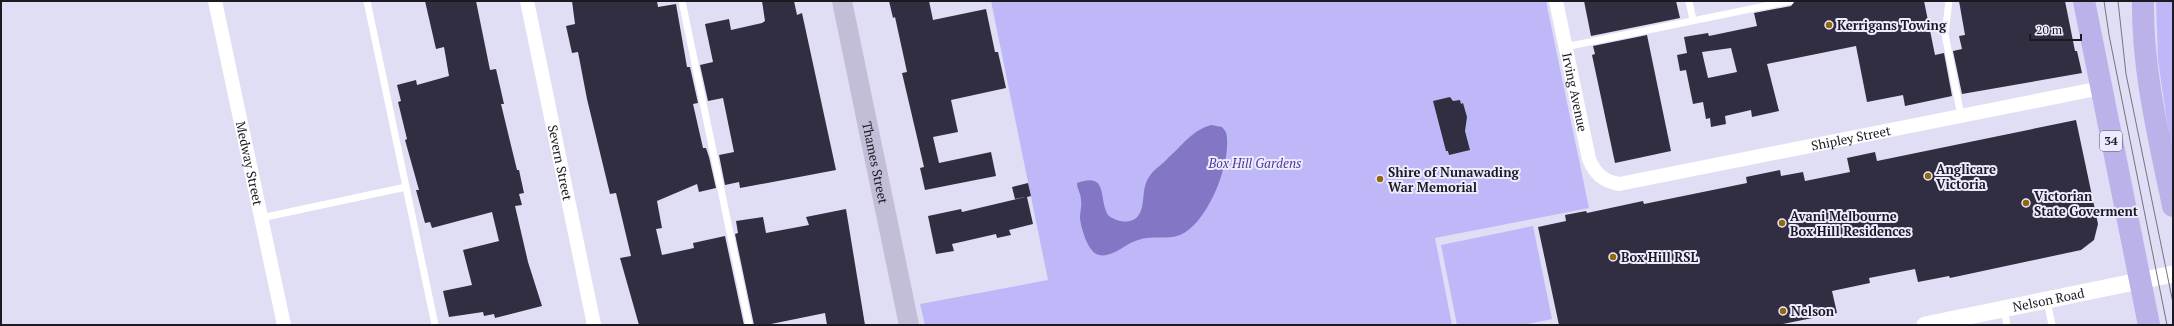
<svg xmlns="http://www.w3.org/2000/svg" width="2174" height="326" font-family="'PT Serif',serif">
<rect width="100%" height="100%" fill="#dfdef5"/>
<!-- green -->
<path fill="#bfb8f8" d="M991,1H1546L1589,208L1435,238L1452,325H925L920,304L1048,280Z
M2156,1H2173V162L2158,60Z
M1533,226L1552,319L1523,325H1457L1441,245Z"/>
<!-- water -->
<path fill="#8276c5" d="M1211,125L1222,127L1226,132C1233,160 1208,224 1180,235C1167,240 1152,235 1138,240C1126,243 1113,258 1099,255C1088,253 1081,228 1080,218C1080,212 1082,206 1081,200C1081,194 1077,189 1077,183C1109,172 1098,198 1108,215C1116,222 1131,225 1138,216C1145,207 1142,193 1146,183C1151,170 1160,167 1168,158C1183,145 1191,131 1211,125Z"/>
<!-- building -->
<path fill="#302e40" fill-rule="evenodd" d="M425,1H476L490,70L496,69L504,104H501L517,170H519L524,193L519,194L522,205L515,206L528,262L542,306L495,318L494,314L484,316L483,312L449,317L443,291L472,285L463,250L499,241L492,212L432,228L430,222L425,223L416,190H419L405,140L407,139L398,102L401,101L397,85L416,80L417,85L449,76L444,47L436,49Z
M572,1H657L658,7L676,4L687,67H690L698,103L693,104L703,148H706L709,157L716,188L699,192L697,184L657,201L662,228L656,229L662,255L694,248L693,243L725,236L744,325H639L620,258L631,256L616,193L610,194L587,99L578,52L572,53L566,26L575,24Z
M762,1H794L797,15L802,13L836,170L740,188L739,182L725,185L719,155L734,152L723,98L708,101L700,65L713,62L705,24L729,19L731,30L762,23L765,21Z
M889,1H929L933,20L986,9L995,52H998L1006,88L951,100L958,132L933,137L939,163L991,152L996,176L925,190L920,168L924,167L902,73L907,72L895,17L893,18Z
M1584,1H1676L1680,18L1591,36Z
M1795,1H1924L1935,55L1944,53L1952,96L1905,106L1903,95L1867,102L1856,46L1767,64L1779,111L1752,117L1751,110L1725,116L1726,124L1711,127L1710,118L1706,119L1703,102L1693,104L1686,70L1680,71L1677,55L1687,53L1684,37L1708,33L1709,36L1757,26L1754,13L1791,6ZM1731,48L1737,72L1708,78L1702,52Z
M1959,1H2065L2075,51H2077L2082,73L1962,94L1953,51L1962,49L1959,36L1965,35Z
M1647,35L1671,151L1615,163L1592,55L1595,54L1593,46Z
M1450,97L1453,101L1460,100L1461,104L1463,103L1467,117L1465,131L1470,150L1449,155L1448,151H1446L1433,101Z
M2076,120L2098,224L2094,240L2081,250L1950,278L1949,276L1918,282L1915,269L1869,278L1870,283L1832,291L1837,313L1778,325H1559L1538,227L1566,221L1565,215L1586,211L1587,213L1643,201L1644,204L1747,183L1746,177L1780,170L1781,176L1803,172L1805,181L1850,172L1847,158L1875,152L1877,161Z
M1028,183L1031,196L1027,197L1033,224L1009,230L1011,235L997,238L996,234L952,244L954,251L936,254L928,216L961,209L962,212L1025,197L1015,199L1012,187Z
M846,209L865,325H827L825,313L766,325H754L735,234L738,233L736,221L763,217L766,233L809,225L806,217Z"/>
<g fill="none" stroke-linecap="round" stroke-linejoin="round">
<!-- service -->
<path stroke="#fff" stroke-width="7" d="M367,1L435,325
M682,1L749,325
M1689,1L1693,20
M1949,1L1945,34L1961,116
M1565,47L1790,1
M261,218L406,187
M2047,301L2052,325
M2004,309L2007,325"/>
<!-- minor -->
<g stroke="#fff" stroke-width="14">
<path id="s1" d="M215,1L284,325"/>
<path id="s2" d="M527,1L594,325"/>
<path id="s3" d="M1556,1L1589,159C1595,174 1603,181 1619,184L2101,88"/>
</g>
<!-- tertiary -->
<path stroke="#fff" stroke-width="17" id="s4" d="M1925,325L2173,274"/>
<!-- secondary -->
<path stroke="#c2bed7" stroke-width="20" id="s5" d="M842,1L909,325"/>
<!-- primary -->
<path stroke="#bab2e8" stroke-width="22" d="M2084,1L2149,325
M2143,1C2142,69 2159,139 2173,206"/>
<!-- tram -->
<path stroke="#747382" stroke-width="1" d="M2104,1L2109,35L2167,325
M2118,1L2126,74L2173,303"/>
</g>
<!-- markers -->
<g fill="#916710" stroke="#edebff" stroke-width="1.5">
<circle cx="1829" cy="25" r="4"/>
<circle cx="1928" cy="176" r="4"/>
<circle cx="1380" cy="179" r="4"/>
<circle cx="2026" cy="203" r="4"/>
<circle cx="1782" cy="223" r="4"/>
<circle cx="1613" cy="257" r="4"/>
<circle cx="1783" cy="311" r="4"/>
</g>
<g text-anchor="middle" stroke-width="4" stroke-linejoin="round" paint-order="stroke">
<!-- shield labels -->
<rect fill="#edebff" stroke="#5a5965" stroke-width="1" x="2100" y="131" width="22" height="20" rx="3"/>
<g font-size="12" font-weight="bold" fill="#1b1a23">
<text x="2111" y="145">34</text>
</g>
<!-- poi labels -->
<g font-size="13" font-weight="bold" fill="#1b1a23" stroke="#edebff" text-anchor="start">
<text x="1837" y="30">Kerrigans Towing</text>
<text x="1936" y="174">Anglicare<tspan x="1936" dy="15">Victoria</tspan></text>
<text x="1388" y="177">Shire of Nunawading<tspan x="1388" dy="15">War Memorial</tspan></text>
<text x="2034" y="201">Victorian<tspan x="2034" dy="15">State Goverment</tspan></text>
<text x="1790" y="221">Avani Melbourne<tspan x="1790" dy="15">Box Hill Residences</tspan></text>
<text x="1621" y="262">Box Hill RSL</text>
<text x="1791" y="316">Nelson</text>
</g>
<!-- street labels -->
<g font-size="13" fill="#1b1a23" stroke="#edebff">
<text dy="5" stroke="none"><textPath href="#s3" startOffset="93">Irving Avenue</textPath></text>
<text dy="5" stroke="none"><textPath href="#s3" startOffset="439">Shipley Street</textPath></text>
<text dy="5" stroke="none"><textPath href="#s1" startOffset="166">Medway Street</textPath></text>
<text dy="5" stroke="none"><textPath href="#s2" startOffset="165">Severn Street</textPath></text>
<text dy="5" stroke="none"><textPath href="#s5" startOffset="165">Thames Street</textPath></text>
<text dy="5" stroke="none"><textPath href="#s4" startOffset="126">Nelson Road</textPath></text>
</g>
<!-- park labels -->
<g font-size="13" font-style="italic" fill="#503a99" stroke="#edebff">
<text x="1255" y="168">Box Hill Gardens</text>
</g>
</g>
<!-- border -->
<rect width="2174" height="326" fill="none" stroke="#1b1a23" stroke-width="4"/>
<!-- scale -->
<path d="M2030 34v6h51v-6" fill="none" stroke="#1b1a23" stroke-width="2"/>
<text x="2036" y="34" font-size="12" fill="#1b1a23" stroke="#edebff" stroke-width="3" paint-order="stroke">20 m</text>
</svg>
